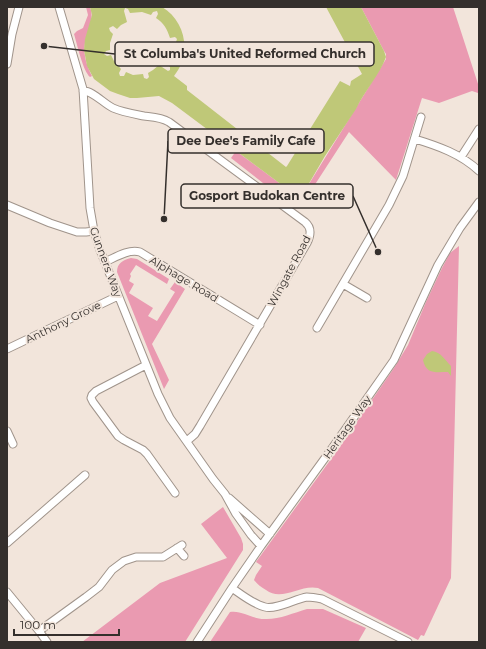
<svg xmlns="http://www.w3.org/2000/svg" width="486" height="649" font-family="Montserrat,sans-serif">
<rect width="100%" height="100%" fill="#f2e5db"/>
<!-- green -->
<path fill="#ea9ab1" d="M86,7H90C95,21 87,30 85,43C83,55 87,66 92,76L90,77C83,71 77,44 74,34L77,31L83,28L88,15Z
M361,7H453L479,87L478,93L472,91L439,103L422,98L396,180L349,132L303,203L290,204L231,158L236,151L294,194L296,195L304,192L386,59V54L384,51Z
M459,246L451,578L424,636L421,635L418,640L318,588C300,584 282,602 266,590C261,587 257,584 254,580L256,575L262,566L256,562L334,455L394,368L408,345L426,302L442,268L450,253Z
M131,258L137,259L169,279L167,284L136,265L130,274L131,276L129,281L134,284L129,293L153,308L148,316L157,321L175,292L170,289L175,282L185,289L152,344L169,380L164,389L117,272C117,263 123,260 131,258Z
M223,507L241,538L243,544V550L185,642H82L160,583L227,558L201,524Z
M307,609H323L366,628L358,642H210L230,612C242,610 252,619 264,619C278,620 293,613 307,609Z"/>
<!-- water -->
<path fill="#bfc878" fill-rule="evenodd" d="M90,7H162C181,18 189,42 182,62C180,67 177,72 174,76L187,86V90L286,167L287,166L340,81L350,86L351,81L362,74L326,7H361L384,51L386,57C380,74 364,92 356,109L325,156L304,192C301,196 297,196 294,194L172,103L159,96L137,98H130L118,94L110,91L94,79L87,66L84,50L85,39L92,15ZM125,8L128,9L130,13L142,12L151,15L153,12L157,11L158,14L156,18C164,23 167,29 170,38L175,37L177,39L176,42L171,43V55L167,64L170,67V70L168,71L159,65L153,70L148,73L149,77L147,79L144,78L143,74L133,75L126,72L124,76H120L119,73L121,69L114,61L111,55L107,56L104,54L106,51L110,50V43L113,34L110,31L109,28L113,26L117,29L121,25L127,22L124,11Z
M432,351C441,352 445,360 451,366V376L448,372C437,372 426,375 423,360L427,354Z"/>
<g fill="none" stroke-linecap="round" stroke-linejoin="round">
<!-- minor casing -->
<g stroke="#a0948b" stroke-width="9">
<path id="minor" d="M59,7L83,89L90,208L94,231L100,250L158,394L170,418L213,479L225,494L236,514L251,535L261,546
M7,64L12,34L19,7
M83,91C92,90 104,104 113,108C122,112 134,114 144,116C153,117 161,117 169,122L305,222C312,228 311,235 307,243L200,426L195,434L187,441
M415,139C438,146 461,154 479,171
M461,157L479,129
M7,205L50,223L77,232H86L94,231
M105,262C116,257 128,249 140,252L260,325
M343,284L367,298
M317,328L389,205L403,176L421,117
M7,349L118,296
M146,365L96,391L92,395L91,398L93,402L118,436L124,440L143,450L147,454L175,493
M7,431L13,444
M229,498L270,534
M7,543L85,475
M177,548L184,556
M232,588C242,595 253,604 265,607C276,610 295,599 307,597C312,597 317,598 322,599L408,642
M7,592L39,631L47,642
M39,631L86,597L99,587L112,570L124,561L136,557H163L182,545
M197,642L232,588L261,546L333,447L394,360L438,265L460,228L479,202"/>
</g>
<!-- minor -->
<use href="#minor" stroke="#fff" stroke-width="7"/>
</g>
<g text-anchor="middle" stroke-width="4" stroke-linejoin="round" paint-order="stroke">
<!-- street labels -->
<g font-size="11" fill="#342f2c" stroke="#f2e5db">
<text transform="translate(106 262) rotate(70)" y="4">Gunners Way</text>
<text transform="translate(289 271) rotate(-62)" y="4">Wingate Road</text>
<text transform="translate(184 279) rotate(31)" y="4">Alphage Road</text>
<text transform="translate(63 322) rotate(-26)" y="4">Anthony Grove</text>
<text transform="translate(347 427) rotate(-55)" y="4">Heritage Way</text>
</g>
</g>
<!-- callouts -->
<path fill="none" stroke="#342f2c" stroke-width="1.5" d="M44 46L115 54M164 219L168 141M378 252L353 196"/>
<g fill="#342f2c" stroke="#f2e5db" stroke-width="1.5">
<circle cx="44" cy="46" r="4"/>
<circle cx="164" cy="219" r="4"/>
<circle cx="378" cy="252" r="4"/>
</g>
<g fill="#f2e5db" stroke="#342f2c" stroke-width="1.5">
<rect x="115" y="42" width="259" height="24" rx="4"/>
<rect x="168" y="129" width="156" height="24" rx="4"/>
<rect x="181" y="184" width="172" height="24" rx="4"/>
</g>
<g font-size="12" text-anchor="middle" font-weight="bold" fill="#342f2c">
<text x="245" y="58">St Columba's United Reformed Church</text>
<text x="246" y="145">Dee Dee's Family Cafe</text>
<text x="267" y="200">Gosport Budokan Centre</text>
</g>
<!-- border -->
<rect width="486" height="649" fill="none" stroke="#342f2c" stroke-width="16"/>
<!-- scale -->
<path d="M14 629v6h105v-6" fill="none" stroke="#342f2c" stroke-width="2"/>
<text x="20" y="629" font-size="12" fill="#342f2c" stroke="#f2e5db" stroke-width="3" paint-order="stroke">100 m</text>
</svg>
